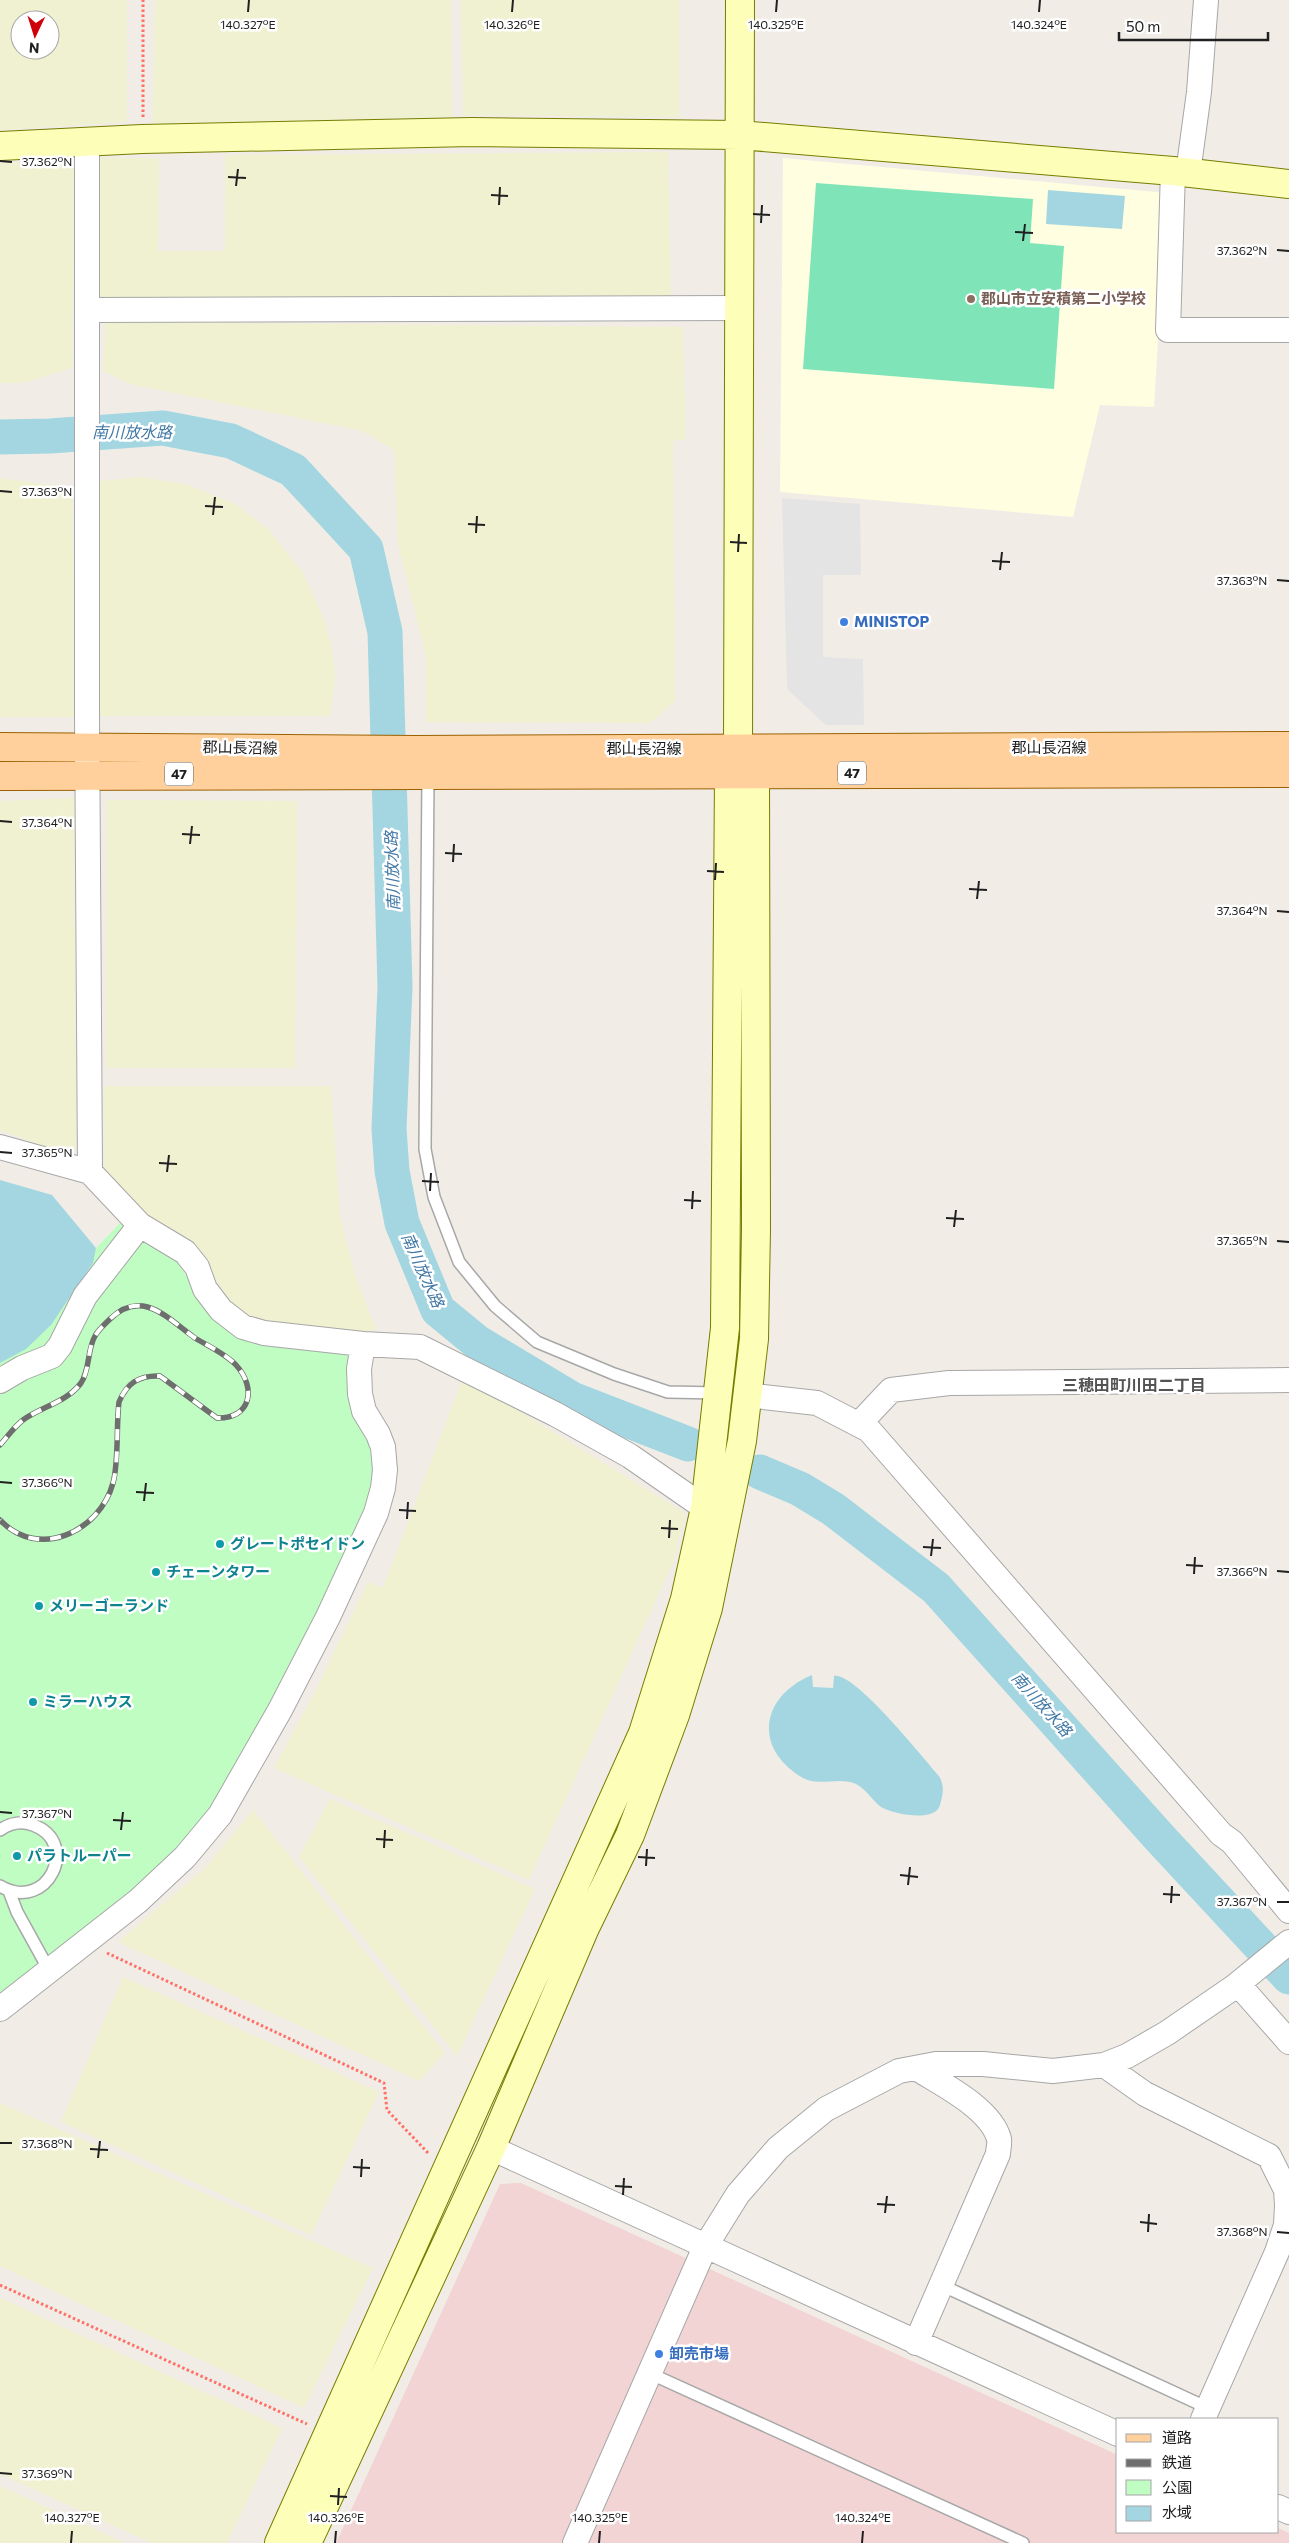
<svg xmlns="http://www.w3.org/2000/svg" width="1289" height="2543" font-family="Commissioner,'Noto Sans JP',sans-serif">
<rect width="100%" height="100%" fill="#f1ede6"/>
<!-- commercial -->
<path fill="#f3d4d4" d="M521,2183L1118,2455V2532H1278V2528L1289,2533V2543H336L500,2184Z"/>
<!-- education -->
<path fill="#fffee0" d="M783,158L1167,193L1154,407L1100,405L1073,517L780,492Z"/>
<!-- farmland -->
<path fill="#f0f1d0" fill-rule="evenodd" d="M0,0H127V122L0,130ZM20,20H50V50H20Z
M155,0H451L452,117L153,125Z
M461,0H679V117L463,115Z
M668,152L671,299H94L96,158H159L158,251H225V155Z
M75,161L72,368L23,383H0V163Z
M106,322L683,327L686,439L673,441L675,701L650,723L426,722V656L398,544L394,450L363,431L130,384L103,371Z
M142,477L188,485L235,504L268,529L303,573L324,619L333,654L335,678L330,716H96L99,481Z
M0,478L72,488L76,717H0Z
M74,798L76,1149L68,1155L0,1130V801Z
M106,800L297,801L295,1068H106Z
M104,1086H331L340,1216L355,1275L376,1329L368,1332L266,1323L244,1316L229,1303L202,1254L153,1220L121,1191L104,1168Z
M461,1383L480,1387L685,1513L674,1560L529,1880L274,1768L316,1690L368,1582L383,1588Z
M330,1799L535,1889L457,2056L299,1857Z
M253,1810L445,2053L419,2081L118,1942L205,1868Z
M123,1977L379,2092L311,2235L61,2122Z
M0,2103L373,2268L304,2408L0,2266Z
M0,2298L282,2428L227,2543H152L0,2474Z
M0,2486L125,2543H0Z"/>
<!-- park -->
<path fill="#c0fdc2" d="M121,1222L169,1250L205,1304L350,1351L378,1452L371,1516L214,1814L174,1859L0,2003V1348Z"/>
<!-- pitch -->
<path fill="#7fe5b9" d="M816,183L1033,199L1030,243L1064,246L1054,389L803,369Z"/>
<!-- parking -->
<path fill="#e4e4e4" d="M782,498L860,504L861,575H823V657L863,659L864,725H826L787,689Z"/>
<!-- water -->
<path fill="#a3d6e1" d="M1048,190L1125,196L1122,229L1046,224Z
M0,1180L52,1195L96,1248L93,1263L51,1325L26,1349L0,1363Z
M812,1675L813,1687L833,1688L834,1676C854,1671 924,1759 939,1776C945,1787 943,1793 940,1805C935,1823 893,1814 881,1807C872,1800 866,1789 856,1784C840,1776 818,1787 803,1778C752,1748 761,1696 812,1675Z"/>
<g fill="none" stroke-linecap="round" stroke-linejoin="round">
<!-- river -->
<path stroke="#a3d6e1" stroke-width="35" d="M0,437L50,436L163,428L231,441L293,470L366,549L385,632L395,987L389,1129L392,1171L402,1223L438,1310L477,1342L572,1399L688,1444
M760,1472L800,1489L833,1509L936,1588L1159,1837L1289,1977"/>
<!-- lane casing -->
<g stroke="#a7a7a7" stroke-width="14">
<path id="lane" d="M428,775L425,1149L434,1197L459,1262L495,1306L537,1342L614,1374L668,1392L719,1393
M0,1830C10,1823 22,1821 33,1825C81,1842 48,1914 0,1886
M9,1891L17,1912L49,1970
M941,2285L1208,2408
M649,2373L1023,2543"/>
</g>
<!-- street casing -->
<g stroke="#a7a7a7" stroke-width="26">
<path id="street" d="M87,141V714L90,1172
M1173,171L1168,330H1289
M1188,173L1199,92L1206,0
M87,310L738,308
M0,1147L90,1172L140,1225L185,1252L197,1267L205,1289L221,1310L243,1327L264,1333L363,1344
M0,1381L22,1368L52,1356L60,1346L85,1296L140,1225
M746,1395L817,1403L869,1430L1221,1834L1232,1842L1289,1911
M859,1424L891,1390L949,1383L1289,1380
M1238,1984L1289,2042
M0,2009L138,1901L185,1857L220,1815L280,1710L328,1617L376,1513L383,1488L385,1470L383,1447L378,1434L364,1411L360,1394L359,1369L363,1344L420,1347L555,1414L630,1456L705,1508
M1104,2065L1145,2094L1269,2156L1286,2190L1287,2205L1286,2225L1277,2252L1203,2419
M491,2148L1118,2434
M916,2343L998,2154C998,2150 1000,2143 999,2139C991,2108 941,2084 916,2068
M1278,2507L1289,2512
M575,2543L705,2247L738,2194L778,2148L826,2109L899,2071L936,2064H983L1053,2071L1104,2065L1127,2056L1167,2033L1234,1987L1289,1942"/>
</g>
<!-- secondary casing -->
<g stroke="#767d00" stroke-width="30">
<path id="secondary" d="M0,146L142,139L472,132L739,135L1173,171L1289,184
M279,2543L643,1733L685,1599L705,1508L725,1328L729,773L738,749L740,0
M307,2543L491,2148L584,1930L630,1835L675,1715L708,1608L742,1441L754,1339L756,1229L755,773L741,754"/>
</g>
<!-- primary casing -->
<g stroke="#9b6100" stroke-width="30">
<path id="primary" d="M0,747L415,750L1289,746
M0,776L1289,773"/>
</g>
<!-- path -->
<path stroke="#ff7168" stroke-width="3" stroke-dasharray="2.5 2.5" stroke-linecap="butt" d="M143,117V0
M107,1953L384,2083L387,2110L429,2154
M0,2285L307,2424"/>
<!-- lane -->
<use href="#lane" stroke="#fff" stroke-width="11"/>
<!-- street -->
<use href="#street" stroke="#fff" stroke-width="24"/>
<!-- secondary -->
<use href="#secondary" stroke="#fdfeb7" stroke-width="28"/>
<!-- primary -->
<use href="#primary" stroke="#ffd09c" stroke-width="28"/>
<!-- rail casing -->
<g stroke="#6e6e6e" stroke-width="5.5">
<path id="rail" d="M0,1445C7,1437 15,1426 23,1420C41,1407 67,1402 81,1383C90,1370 87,1350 95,1336C98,1330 105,1324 110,1319C142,1288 167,1318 195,1338C208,1346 226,1354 236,1365C257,1388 251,1419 217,1418L160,1376C139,1375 127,1383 119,1402C116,1426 119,1461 113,1483C100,1531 39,1561 0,1520"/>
</g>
<!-- rail -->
<use href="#rail" stroke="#fff" stroke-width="4" stroke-dasharray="11" stroke-linecap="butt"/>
</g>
<!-- ticks -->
<path fill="none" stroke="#202020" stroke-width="2" d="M248,12L249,0M512,12L513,0M776,12L777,0M1039,12L1040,0M0,161L12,162M228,177L246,178M236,186L238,169M491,195L508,196M499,205L500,187M753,214L770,215M761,223L762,205M1015,232L1033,233M1023,241L1025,224M1277,250L1289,251M0,491L12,492M205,506L223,507M213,515L215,497M468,524L485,525M476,533L477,516M730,542L747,543M738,552L739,534M992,561L1010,562M1000,570L1002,552M1277,580L1289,581M0,821L12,822M182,834L200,835M190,844L192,826M445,853L462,854M453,862L454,844M707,871L724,872M715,880L716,863M969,889L987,890M977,899L979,881M1277,911L1289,912M0,1152L12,1153M159,1163L177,1164M167,1172L169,1155M422,1181L439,1182M430,1191L431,1173M684,1200L701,1201M692,1209L693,1191M946,1218L964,1219M954,1227L956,1210M1277,1241L1289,1242M0,1482L12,1483M136,1492L154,1493M144,1501L146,1483M399,1510L416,1511M407,1519L408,1502M661,1528L678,1529M669,1538L670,1520M923,1547L941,1548M931,1556L933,1539M1186,1565L1203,1566M1277,1571L1289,1572M1194,1574L1195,1557M0,1812L12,1813M113,1820L131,1821M121,1830L123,1812M376,1839L393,1840M384,1848L385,1830M638,1857L655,1858M646,1866L647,1849M900,1875L918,1877M908,1885L910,1867M1163,1894L1180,1895M1277,1902H1289M1171,1903L1172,1886M0,2143H12M90,2149L108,2150M98,2158L100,2141M353,2167L370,2168M361,2177L362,2159M615,2186L632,2187M623,2195L624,2178M877,2204L895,2205M885,2213L887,2196M1140,2222L1157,2224M1148,2232L1149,2214M1277,2232L1289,2233M0,2473L12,2474M330,2496L347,2497M338,2505L339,2488M71,2543L72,2531M335,2543L336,2531M599,2543L600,2531M862,2543L863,2531"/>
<!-- markers -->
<circle fill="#8d6e63" stroke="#fff" stroke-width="2" cx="971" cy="299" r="5"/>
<g fill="#3f7fe0" stroke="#fff" stroke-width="2">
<circle cx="844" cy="622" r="5"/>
<circle cx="659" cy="2354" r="5"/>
</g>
<g fill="#0f9aa8" stroke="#fff" stroke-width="2">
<circle cx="220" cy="1544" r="5"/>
<circle cx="156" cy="1572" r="5"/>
<circle cx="39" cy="1606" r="5"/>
<circle cx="33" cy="1702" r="5"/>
<circle cx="17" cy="1856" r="5"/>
</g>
<g text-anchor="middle" stroke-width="5" stroke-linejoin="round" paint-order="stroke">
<!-- shield labels -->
<g fill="#fff" stroke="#636363" stroke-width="1">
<rect x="838" y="761.5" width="28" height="23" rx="4"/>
<rect x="165" y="762.5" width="28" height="23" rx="4"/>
</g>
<g font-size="14" font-weight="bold" fill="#202020">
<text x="852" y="778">47</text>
<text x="179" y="779">47</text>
</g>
<!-- education labels -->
<g font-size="15" font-weight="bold" fill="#785e54" stroke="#fff" text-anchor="start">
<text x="981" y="304">郡山市立安積第二小学校</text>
</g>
<!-- shop labels -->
<g font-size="15" font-weight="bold" fill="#366cbe" stroke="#fff" text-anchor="start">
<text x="854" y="627">MINISTOP</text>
<text x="669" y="2359">卸売市場</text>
</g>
<!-- street labels -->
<g font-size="15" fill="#202020" stroke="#fff">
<text transform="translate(240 748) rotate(1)" y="5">郡山長沼線</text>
<text x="1049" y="753">郡山長沼線</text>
<text x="644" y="754">郡山長沼線</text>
</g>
<!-- culture labels -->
<g font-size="15" font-weight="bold" fill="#0d838f" stroke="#fff" text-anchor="start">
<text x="230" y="1549">グレートポセイドン</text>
<text x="166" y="1577">チェーンタワー</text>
<text x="49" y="1611">メリーゴーランド</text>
<text x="43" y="1707">ミラーハウス</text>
<text x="27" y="1861">パラトルーパー</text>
</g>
<!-- water labels -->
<g font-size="16" font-style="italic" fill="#4078a6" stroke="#fff">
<text x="132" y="438">南川放水路</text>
<text transform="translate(392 871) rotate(-92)" y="6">南川放水路</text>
<text transform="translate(423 1270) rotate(66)" y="6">南川放水路</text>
<text transform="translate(1042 1704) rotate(48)" y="6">南川放水路</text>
</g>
<!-- neighbourhood labels -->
<g font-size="16" font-weight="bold" fill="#535353" stroke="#fff">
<text x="1134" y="1391">三穂田町川田二丁目</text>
</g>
</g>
<g font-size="12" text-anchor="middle" fill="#202020" stroke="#fff" stroke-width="5" stroke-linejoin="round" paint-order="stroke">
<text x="248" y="29">140.327°E</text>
<text x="512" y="29">140.326°E</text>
<text x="776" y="29">140.325°E</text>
<text x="1039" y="29">140.324°E</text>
<text x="47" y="166">37.362°N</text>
<text x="1242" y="255">37.362°N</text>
<text x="47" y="496">37.363°N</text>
<text x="1242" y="585">37.363°N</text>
<text x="47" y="827">37.364°N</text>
<text x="1242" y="915">37.364°N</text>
<text x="47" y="1157">37.365°N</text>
<text x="1242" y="1245">37.365°N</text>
<text x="47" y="1487">37.366°N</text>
<text x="1242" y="1576">37.366°N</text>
<text x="47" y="1818">37.367°N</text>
<text x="1242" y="1906">37.367°N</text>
<text x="47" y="2148">37.368°N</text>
<text x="1242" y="2236">37.368°N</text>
<text x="47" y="2478">37.369°N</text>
<text x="72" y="2522">140.327°E</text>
<text x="336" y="2522">140.326°E</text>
<text x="600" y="2522">140.325°E</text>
<text x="863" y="2522">140.324°E</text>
</g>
<!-- legend -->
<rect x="1116" y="2418" width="162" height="115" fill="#ffffff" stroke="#a6a6a6"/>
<rect x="1126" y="2434" width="25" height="8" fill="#ffd09c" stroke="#a6a6a6"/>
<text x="1162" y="2443" font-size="15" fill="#202020">道路</text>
<rect x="1126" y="2459" width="25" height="8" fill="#6e6e6e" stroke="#a6a6a6"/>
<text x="1162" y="2468" font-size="15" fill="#202020">鉄道</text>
<rect x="1126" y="2480" width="25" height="15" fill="#c0fdc2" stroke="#a6a6a6"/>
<text x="1162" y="2493" font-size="15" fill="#202020">公園</text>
<rect x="1126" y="2506" width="25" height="15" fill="#a3d6e1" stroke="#a6a6a6"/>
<text x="1162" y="2518" font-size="15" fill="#202020">水域</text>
<!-- north arrow -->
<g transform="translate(35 35) rotate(184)"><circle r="24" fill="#ffffff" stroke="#a6a6a6"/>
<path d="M0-4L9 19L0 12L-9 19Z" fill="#cf000a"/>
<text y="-8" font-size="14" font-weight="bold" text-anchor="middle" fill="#202020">N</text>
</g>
<!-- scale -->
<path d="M1119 32v8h149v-8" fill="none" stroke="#202020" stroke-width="2.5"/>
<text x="1126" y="32" font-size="15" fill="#202020" stroke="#ffffff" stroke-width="4" paint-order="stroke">50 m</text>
</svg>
